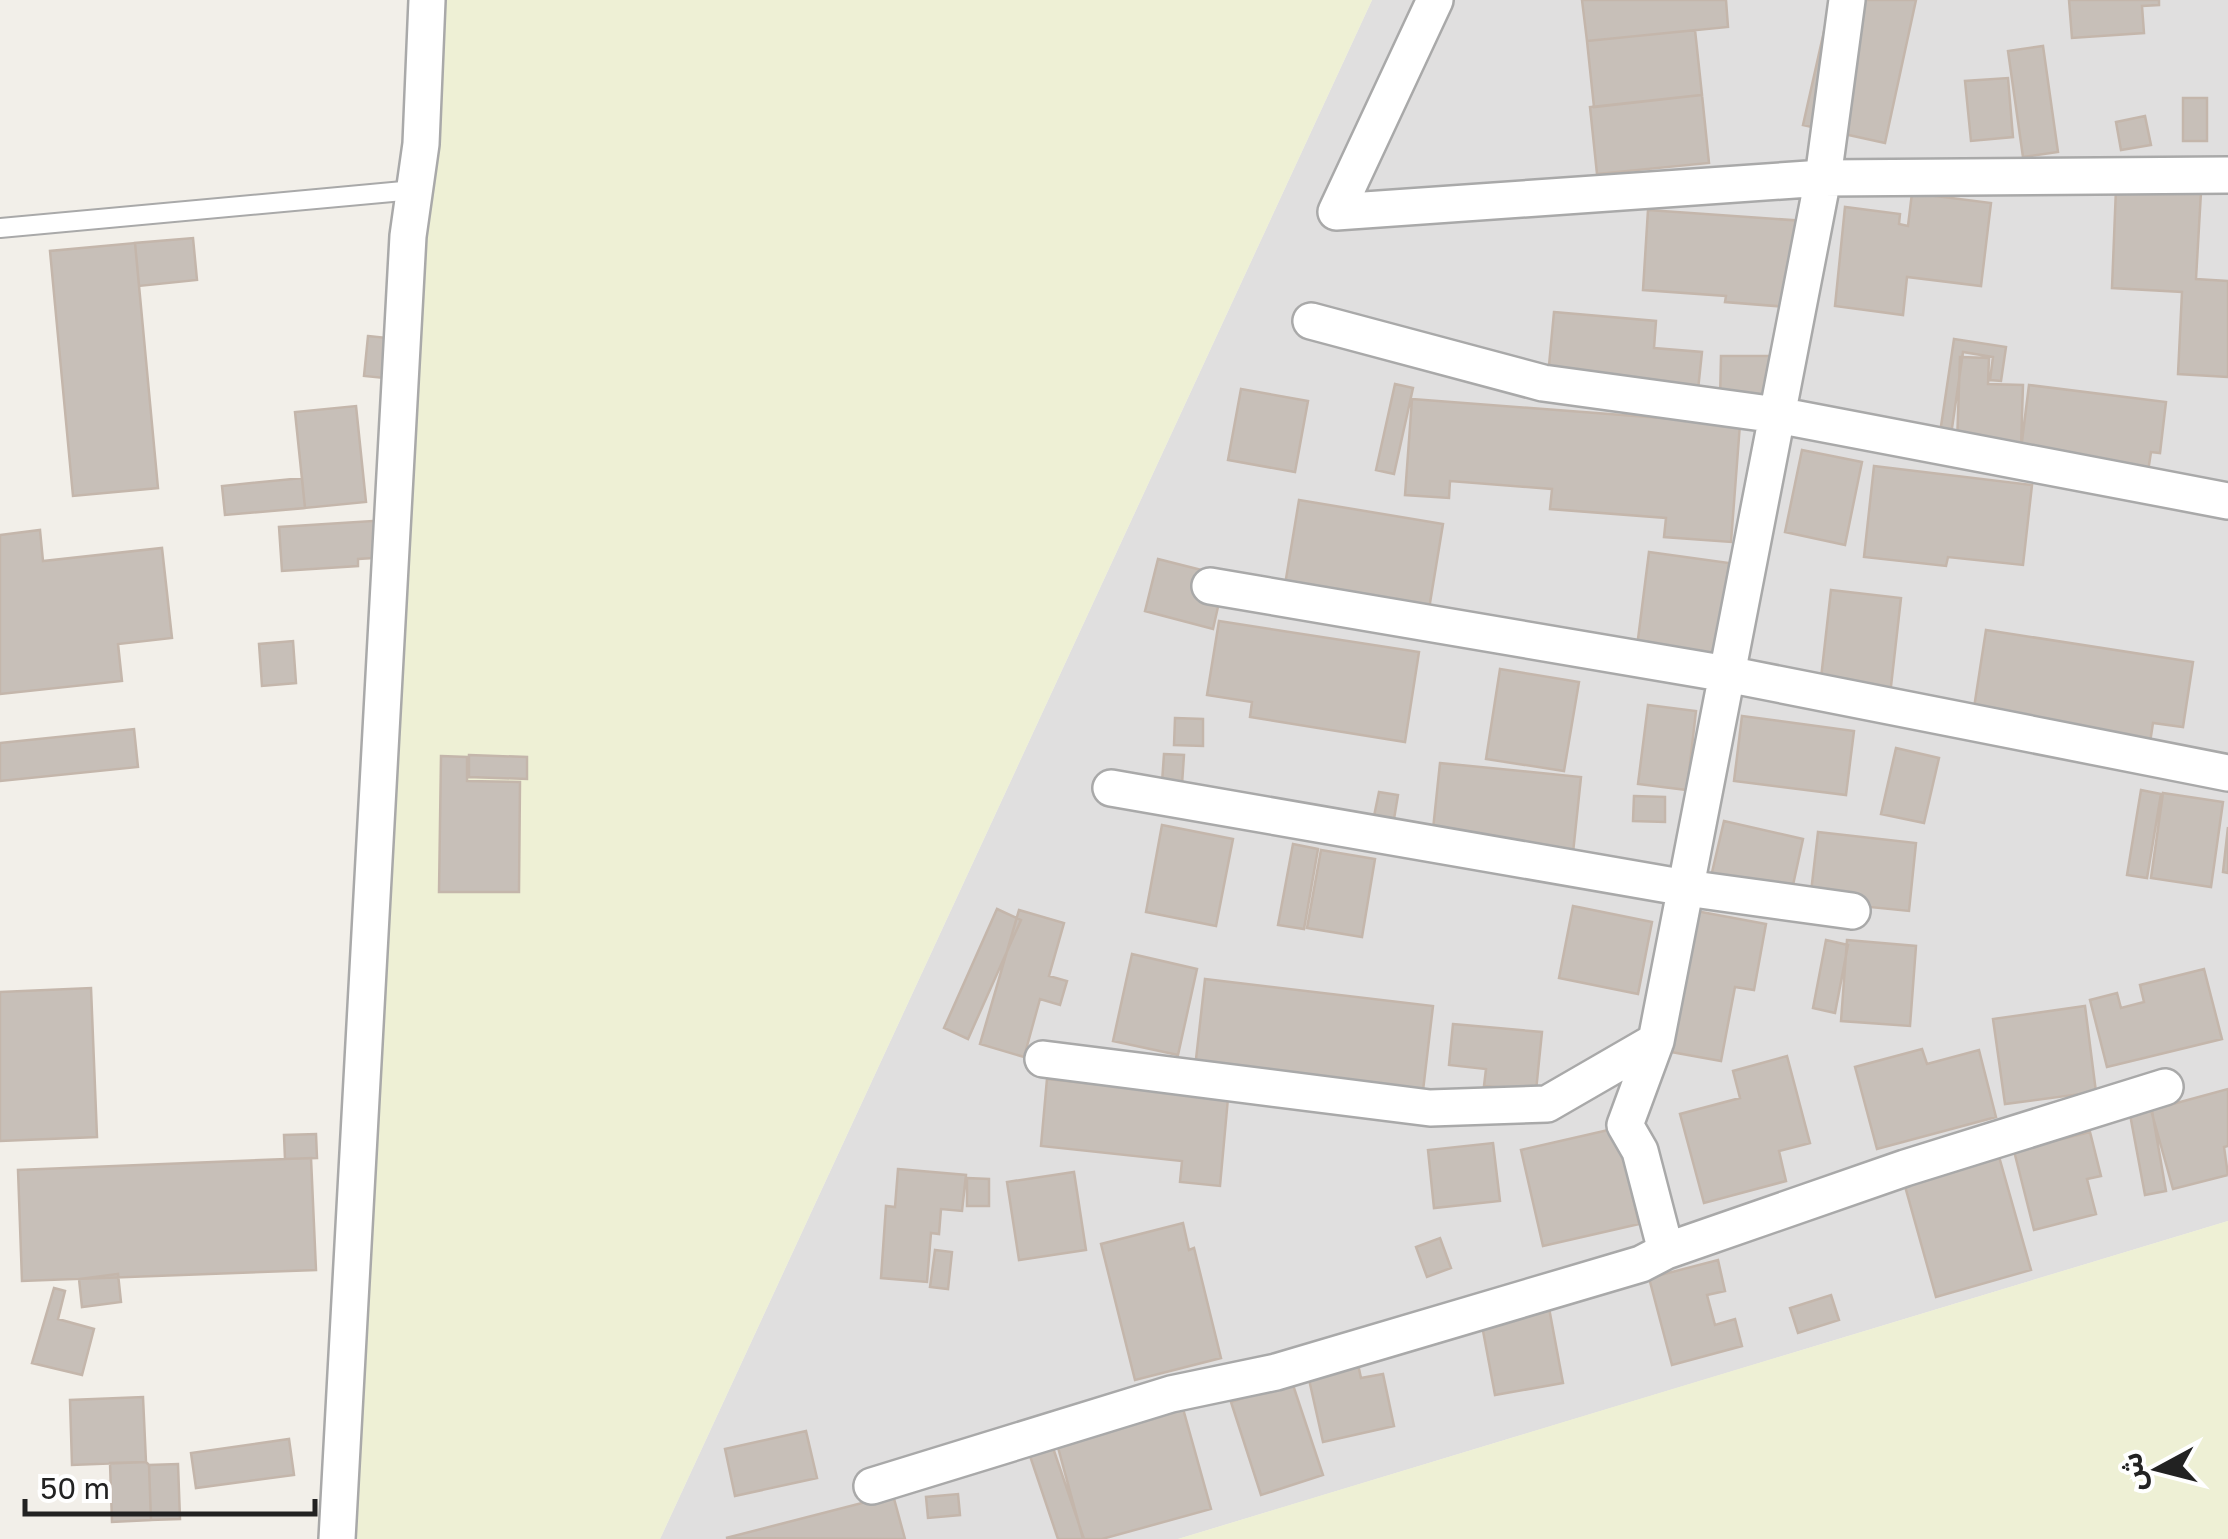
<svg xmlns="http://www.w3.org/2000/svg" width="2228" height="1539" font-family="'Golos Text','Noto Sans Arabic',sans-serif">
<rect width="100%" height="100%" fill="#f2efe9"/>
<!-- residential -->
<path fill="#e0dfdf" d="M1372,0H2228V1221L1178,1539H660Z"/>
<!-- farmland -->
<path fill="#eef0d5" d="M424,0H1372L660,1539H328Z
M2228,1221V1539H1178L1534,1431Z"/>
<!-- building -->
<path fill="#c7bfb8" stroke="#c4b6ab" stroke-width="2.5" d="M1582,0H1726L1728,27L1587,41Z
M1831,0H1916L1885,143L1803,125Z
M2069,0H2159V5L2142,6L2144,33L2072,38Z
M1695,30L1702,95L1594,107L1587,41Z
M2043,46L2058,152L2023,157L2008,51Z
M2008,78L2013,137L1971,141L1965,81Z
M1702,95L1709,163L1597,174L1590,107Z
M2183,98H2207V141H2183Z
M2145,116L2151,145L2121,150L2116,122Z
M2116,188L2201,192L2196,279L2228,281V377L2178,374L2182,292L2112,288Z
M1912,193L1991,203L1981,286L1907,277L1903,315L1835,306L1845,207L1900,214L1899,224L1908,226Z
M1648,210L1819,222L1813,309L1725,302L1726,296L1643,290Z
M193,238L197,280L139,286L135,243Z
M135,243L158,488L73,496L50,251Z
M1554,312L1656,321L1654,348L1702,352L1698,390L1548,376Z
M368,336L388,338L384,378L364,376Z
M1954,339L2006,347L2001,381L1990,380L1993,357L1963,352L1951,435L1940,433Z
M1721,356H1796L1795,402L1720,401Z
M1960,357L1989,358L1988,384L2023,385L2021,447L1957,444Z
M1395,384L1413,388L1394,474L1376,470Z
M2029,385L2166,402L2160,453L2151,452L2147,478L2020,457Z
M1241,389L1308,401L1295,472L1228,460Z
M1412,399L1740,424L1731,542L1664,537L1666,518L1550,509L1552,489L1450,481L1449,498L1405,495Z
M356,406L366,502L305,508L295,412Z
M1802,450L1862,462L1845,545L1785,532Z
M1874,466L2032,485L2023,565L1948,557L1946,566L1864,557Z
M302,478L305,508L225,515L222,486Z
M1299,500L1443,524L1428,615L1284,591Z
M388,520L390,557L358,559V566L282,571L279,527Z
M40,530L43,561L162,548L172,638L118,644L122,681L0,694V535Z
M1649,552L1729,563L1717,658L1637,647Z
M1158,559L1225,576L1213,629L1145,611Z
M1831,590L1901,598L1890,695L1820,687Z
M1219,621L1419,652L1405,742L1250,717L1252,702L1207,695Z
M1986,630L2193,662L2183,727L2153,723L2149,749L1972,721Z
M293,641L296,683L262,686L259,644Z
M1500,669L1579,682L1564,771L1486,759Z
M1648,705L1696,711L1687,790L1638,784Z
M1742,716L1854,731L1846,795L1734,781Z
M1175,718L1203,719V746L1174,745Z
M134,729L138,767L0,781V743Z
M1896,748L1939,758L1924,823L1881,814Z
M1164,754L1184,755L1181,799L1161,797Z
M469,755L527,757V779L469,777Z
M441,756L467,757V781L520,782L519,892H439Z
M1440,763L1581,777L1573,853L1432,839Z
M2141,790L2161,794L2147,878L2127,875Z
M1379,792L1398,795L1393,825L1373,821Z
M2163,793L2223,802L2211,887L2151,878Z
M1634,796L1665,797V822L1633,821Z
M1724,821L1803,839L1790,899L1710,881Z
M1162,825L1233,839L1216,926L1146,912Z
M2228,827V873L2223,872Z
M1818,832L1916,843L1909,911L1810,901Z
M1293,844L1318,849L1304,929L1278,925Z
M1321,850L1375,859L1362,937L1307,928Z
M1573,906L1652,922L1638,994L1559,978Z
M997,909L1021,920L968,1039L944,1028Z
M1019,910L1064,923L1049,976L1067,981L1060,1005L1040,999L1024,1057L980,1044Z
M1696,911L1766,924L1754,990L1735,987L1721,1061L1671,1052Z
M1826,940L1848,945L1835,1013L1813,1008Z
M1847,940L1916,946L1910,1026L1841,1021Z
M1132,954L1197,969L1178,1055L1113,1041Z
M2204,969L2222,1039L2107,1067L2090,1000L2117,993L2121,1008L2144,1002L2140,985Z
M1205,979L1433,1006L1422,1099L1195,1068Z
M91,988L97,1137L0,1141V992Z
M2085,1006L2096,1092L2005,1104L1993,1019Z
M1453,1024L1542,1032L1536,1091L1484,1086L1486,1069L1449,1065Z
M1922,1049L1927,1064L1979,1050L1996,1117L1877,1149L1855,1067Z
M1787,1056L1810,1143L1779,1151L1786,1181L1704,1203L1680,1114L1740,1098L1733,1071Z
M1047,1079L1228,1098L1220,1186L1180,1182L1182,1161L1041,1146Z
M2228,1089V1146L2224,1147L2228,1175L2173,1189L2151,1110Z
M2151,1105L2166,1191L2145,1195L2129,1109Z
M1617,1128L1639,1224L1543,1246L1521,1150Z
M2090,1132L2101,1176L2087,1179L2096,1214L2034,1230L2014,1151Z
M316,1134L317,1158L285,1159L284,1135Z
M1493,1143L1500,1201L1434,1208L1428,1150Z
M1998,1153L2031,1270L1936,1297L1903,1179Z
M311,1158L316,1270L22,1281L18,1170Z
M898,1169L966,1175L962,1211L941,1209L939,1234L931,1233L927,1282L881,1278L886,1206L895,1207Z
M1074,1172L1086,1250L1019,1260L1007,1182Z
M967,1178L989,1179V1206H967Z
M1183,1223L1189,1250L1194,1248L1221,1358L1135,1380L1101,1244Z
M1440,1238L1451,1268L1427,1277L1416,1247Z
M935,1250L952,1252L948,1289L930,1287Z
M1718,1260L1725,1291L1707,1295L1715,1325L1735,1319L1742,1346L1672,1365L1649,1278Z
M118,1274L121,1302L82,1307L79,1279Z
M54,1288L65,1291L58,1319L94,1329L82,1375L32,1363Z
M1831,1295L1839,1320L1798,1333L1790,1308Z
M1549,1308L1563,1383L1495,1395L1481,1320Z
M1356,1355L1361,1378L1383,1374L1394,1426L1323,1442L1306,1366Z
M1292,1382L1323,1475L1261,1495L1231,1402Z
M143,1397L146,1462L72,1465L70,1400Z
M1182,1405L1211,1509L1102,1539H1083L1056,1440Z
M806,1431L817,1478L735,1496L725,1449Z
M289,1439L294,1475L196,1488L191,1453Z
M1051,1442L1084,1539H1058L1028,1450Z
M146,1462L149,1465L151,1520L112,1522L110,1463Z
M178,1464L180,1519L151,1520L149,1465Z
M958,1494L960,1515L928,1518L926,1497Z
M893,1495L905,1539L726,1538Z"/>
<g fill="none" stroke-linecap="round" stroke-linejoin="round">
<!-- service casing -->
<g stroke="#a9a9a9" stroke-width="22">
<path id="service" d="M0,228L414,190"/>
</g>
<!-- minor casing -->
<g stroke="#a9a9a9" stroke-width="40">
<path id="minor" d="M1435,0L1336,212L1823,178L2228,175
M1311,321L1543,383L1777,415L2228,501
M1210,586L1727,674L2228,773
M1111,788L1686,888L1852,911
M1656,1041L1625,1125L1640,1151L1666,1251
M1043,1059L1430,1108L1547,1104L1656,1041L1823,178L1847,0
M872,1486L1171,1394L1276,1372L1641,1264L1666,1251L1905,1168L2165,1087
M337,1539L408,236L421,144L427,0"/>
</g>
<!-- service -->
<use href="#service" stroke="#fff" stroke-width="18"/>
<!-- minor -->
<use href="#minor" stroke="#fff" stroke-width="35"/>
</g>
<!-- north arrow -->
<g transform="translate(2158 1469) rotate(263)" stroke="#ffffff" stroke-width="8" paint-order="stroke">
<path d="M0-8L18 38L0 25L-18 38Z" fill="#222222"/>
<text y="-15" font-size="28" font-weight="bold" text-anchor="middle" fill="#222222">ش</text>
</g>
<!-- scale -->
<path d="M25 1499v15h290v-15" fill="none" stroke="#222222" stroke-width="5"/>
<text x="40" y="1499" font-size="30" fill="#222222" stroke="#ffffff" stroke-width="8" paint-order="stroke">50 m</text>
</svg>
